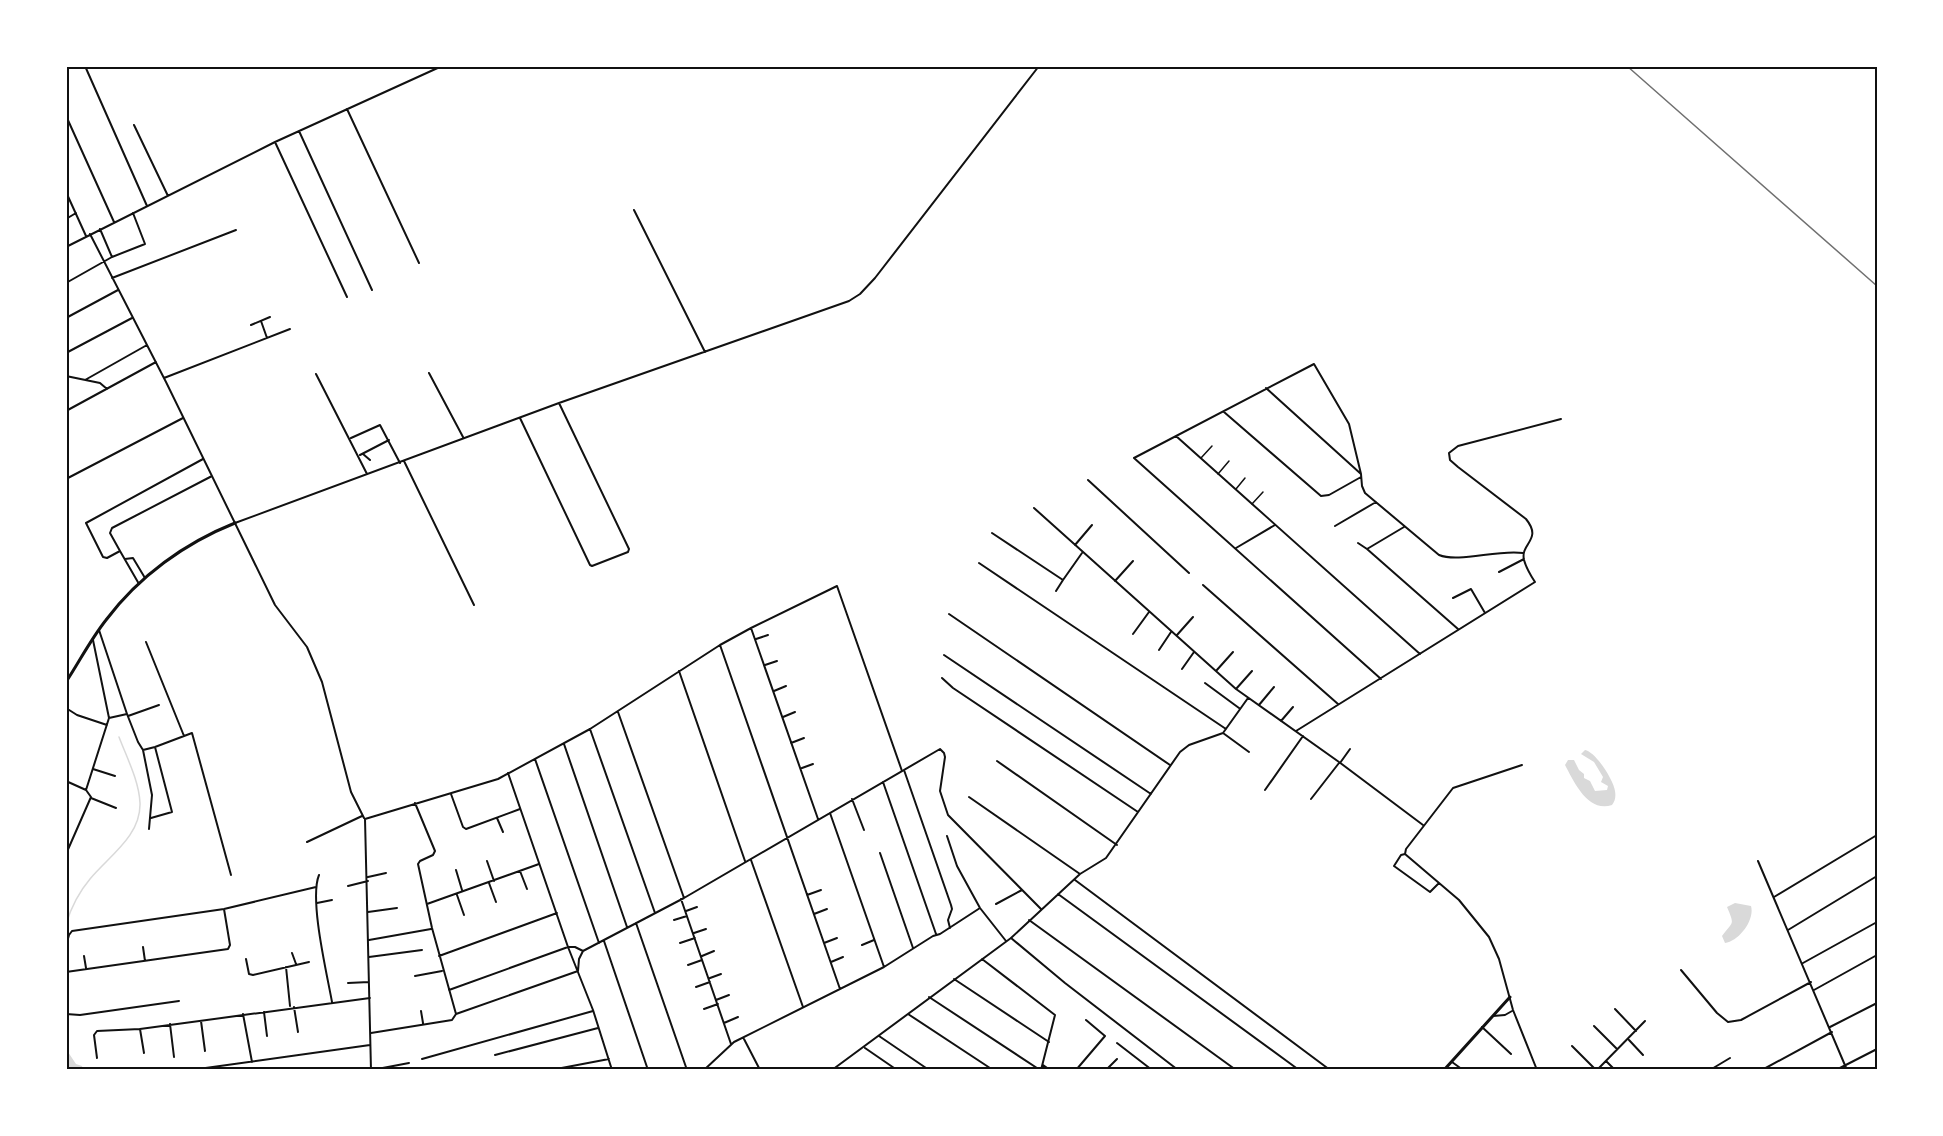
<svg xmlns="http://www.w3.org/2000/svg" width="1943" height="1136" font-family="'Varela Round',sans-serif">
<rect width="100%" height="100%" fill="#fff"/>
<!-- water -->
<path fill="#d9d9d9" d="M1585,750C1596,752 1614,781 1615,791C1616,797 1615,801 1612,805C1588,813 1574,782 1565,765L1568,760H1574L1579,770L1584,774V778L1590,781L1595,791L1607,790L1608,786L1601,782L1603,777L1594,762L1581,754Z
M1735,903L1751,906C1755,920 1739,941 1725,943L1722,936C1733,921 1735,926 1727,907Z
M66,1049L76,1064L82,1066L83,1070H66Z"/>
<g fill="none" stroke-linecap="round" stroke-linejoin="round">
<!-- stream -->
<path stroke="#d9d9d9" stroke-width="1.5" d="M66,924C71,908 79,892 90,879C109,856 141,836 140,803C139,781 127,758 119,737"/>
<!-- service -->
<path stroke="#111" stroke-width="1.5" d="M1201,458L1212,446
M1218,474L1229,461
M1236,489L1245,478
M1252,504L1263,492"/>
<!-- minor -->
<path stroke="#111" stroke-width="2" d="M85,66L147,206
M347,109L419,263
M67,118L114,222
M134,125L168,196
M299,131L372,290
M275,142L347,297
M66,192L86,236
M634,210L705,352
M66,219L76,213
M100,229L112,257
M90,234L166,382L275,605L307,647L322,682L351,792L364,818
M66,247L275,142L442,66
M112,278L236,230
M66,283L112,257L145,244L133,213
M66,318L118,290
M261,321L267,338
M251,325L270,317
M66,353L132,318
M429,373L463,437
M316,374L367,474
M66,376L100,383L107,389
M164,378L290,329
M85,380L147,345
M1266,388L1361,474L1362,486L1365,493L1439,555C1459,563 1498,549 1523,553
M66,411L156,362
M1224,412L1321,496L1329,495L1361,477
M520,418L590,565L592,566L628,552L629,549L559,403
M1176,436L1420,654
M351,438L380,425L400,463
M363,454L370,460
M360,455L389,440
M203,459L86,523L103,557L107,558L120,551L110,533L112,528L212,476
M404,461L474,605
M1361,474L1349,424L1314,364L1134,458L1381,679
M66,479L183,418
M1088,480L1189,573
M1034,508L1236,689L1339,762L1423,825
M235,523L559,403L849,301L860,294L875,278L1039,66
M1335,526L1376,502
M1404,527L1367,549L1458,629
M992,533L1063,580L1082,553
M1358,543L1367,549
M1075,545L1092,525
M1236,548L1275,525
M120,551L139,584
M125,559L133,558L145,578
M979,563L1226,729
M1499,572L1524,559
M1115,581L1133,561
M1203,585L1338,704
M1056,591L1063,580
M1453,598L1471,589L1485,613
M949,614L1170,765
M751,628L818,819
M99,630L127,714L138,742L143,750L152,795L149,829
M1133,634L1149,612
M1177,635L1193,617
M756,639L768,635
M146,642L184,736
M720,645L840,989
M1159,650L1171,632
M944,655L1151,794
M765,665L777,661
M1182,669L1194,652
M679,671L745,861
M1216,671L1233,652
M942,678L953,688L1138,812
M1205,683L1239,708
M1236,689L1252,671
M774,691L786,686
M1259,705L1274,687
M66,708L77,715L107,725
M618,712L684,898
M128,716L159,705
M783,717L795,712
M109,718L127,714
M1281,721L1293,707
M590,729L655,913
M1296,731L1535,582C1531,576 1526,567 1524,560C1520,543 1543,540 1526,519L1458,467L1450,460L1449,453L1458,446L1561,419
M1223,733L1249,752
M791,743L804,738
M564,744L627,927
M143,750L155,747L192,733L231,875
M535,759L599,943
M997,761L1117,845
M1340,763L1350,749
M1522,765L1453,788L1406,849L1405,854L1459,900L1489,937L1499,959L1513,1010L1537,1070
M802,768L813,764
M93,769L115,776
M904,770L951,905L952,909L948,920L950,928
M508,773L568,947L593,1010L612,1070
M66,781L86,790L91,797L66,854
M883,782L936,934
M86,790L109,718L93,640
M1265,790L1303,736
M451,794L463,827L466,829L520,809
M969,797L1080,874
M91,798L116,808
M852,799L864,830
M1311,799L1339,763
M415,803L435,851L433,855L420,861L418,864L432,928L456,1014
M830,813L884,967
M151,818L172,812L155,747
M497,818L503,832
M365,819L498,779L590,729L720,645L751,628L837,586L902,771
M365,819L371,1070
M947,836L957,866L980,908L1006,941
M307,842L362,816
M880,853L913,948
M1405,854L1401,855L1394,866L1430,892L1439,883
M751,860L803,1007
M487,861L494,881
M1758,861L1847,1070
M456,870L462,890
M520,871L527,889
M319,875C309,899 327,974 332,1002
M368,877L386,873
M1075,880L1330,1070
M489,883L496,902
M348,886L368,881
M1058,894L1299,1070
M457,895L464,915
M807,895L821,890
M1774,897L1877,835
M681,899L731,1044
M317,903L332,900
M427,904L539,864
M996,904L1022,890
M686,911L697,907
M368,912L397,908
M814,914L827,909
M674,920L687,916
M1029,920L1236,1070
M636,923L687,1070
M1788,930L1877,876
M694,933L706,929
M1011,938L1065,983L1178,1070
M369,940L431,929
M604,941L648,1070
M680,943L695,938
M824,943L837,938
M862,945L874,940
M66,946L69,935L72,931L224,909L316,887
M143,947L145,961
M292,953L296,964
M84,956L86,968
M439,956L557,913
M702,956L714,951
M369,957L422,950
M246,959L249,974L253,975L309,962
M982,959L1055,1015L1041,1070
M831,962L843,957
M1803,963L1877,922
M688,965L702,960
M286,967L290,1006
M1681,970L1717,1013L1728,1022L1741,1020L1811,982
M578,971L579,959L583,951L684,898L940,749L944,753L945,757L940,791L948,815L1041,909
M66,972L228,949L230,945L224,909
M415,976L442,971
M710,978L721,974
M954,979L1049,1042
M348,983L369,982
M696,987L710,982
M449,990L568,947H575L583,951
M1814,990L1877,955
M929,997L1040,1070
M716,1000L729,995
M294,1007L298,1032
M704,1009L718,1004
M1615,1009L1636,1031
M421,1011L423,1023
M264,1012L267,1036
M66,1014L80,1015L179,1001
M243,1014L252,1062
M908,1014L993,1070
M1493,1016L1505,1015L1512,1011
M201,1021L205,1051
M724,1023L738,1017
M170,1024L174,1057
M1594,1026L1617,1049
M1482,1027L1511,1054
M1830,1027L1877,1003
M140,1029L144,1053
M371,1033L452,1020L456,1014L578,971
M879,1036L929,1070
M744,1039L759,1068
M1629,1040L1643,1055
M1117,1043L1152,1070
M1572,1046L1596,1070
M865,1048L897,1070
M495,1055L598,1028
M97,1058L94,1035L97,1031L140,1029L370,998
M422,1059L593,1011
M1606,1061L1615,1070
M1452,1062L1463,1070
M1043,1065L1050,1070
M191,1070L370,1045
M372,1070L409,1063
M551,1070L609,1059
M704,1070L734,1042L884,967L933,936L940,934L980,908
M832,1070L1011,938L1080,874L1106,858L1180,752L1189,745L1223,733L1248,698
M1076,1070L1105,1036L1086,1020
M1106,1070L1117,1059
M1597,1070L1645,1021
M1710,1070L1730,1058
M1762,1070L1832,1032
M1836,1070L1877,1049"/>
<!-- tertiary -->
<path stroke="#111" stroke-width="3" d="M66,682C79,662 91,639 106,620C139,576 185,543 235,523
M1444,1070L1510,997"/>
<!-- rail -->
<path stroke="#707070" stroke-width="1.5" d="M1627,66L1877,286"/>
</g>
<!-- border -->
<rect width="1943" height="1136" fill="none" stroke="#ffffff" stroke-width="135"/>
<rect x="68" y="68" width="1808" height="1000" fill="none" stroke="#111" stroke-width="2"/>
</svg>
